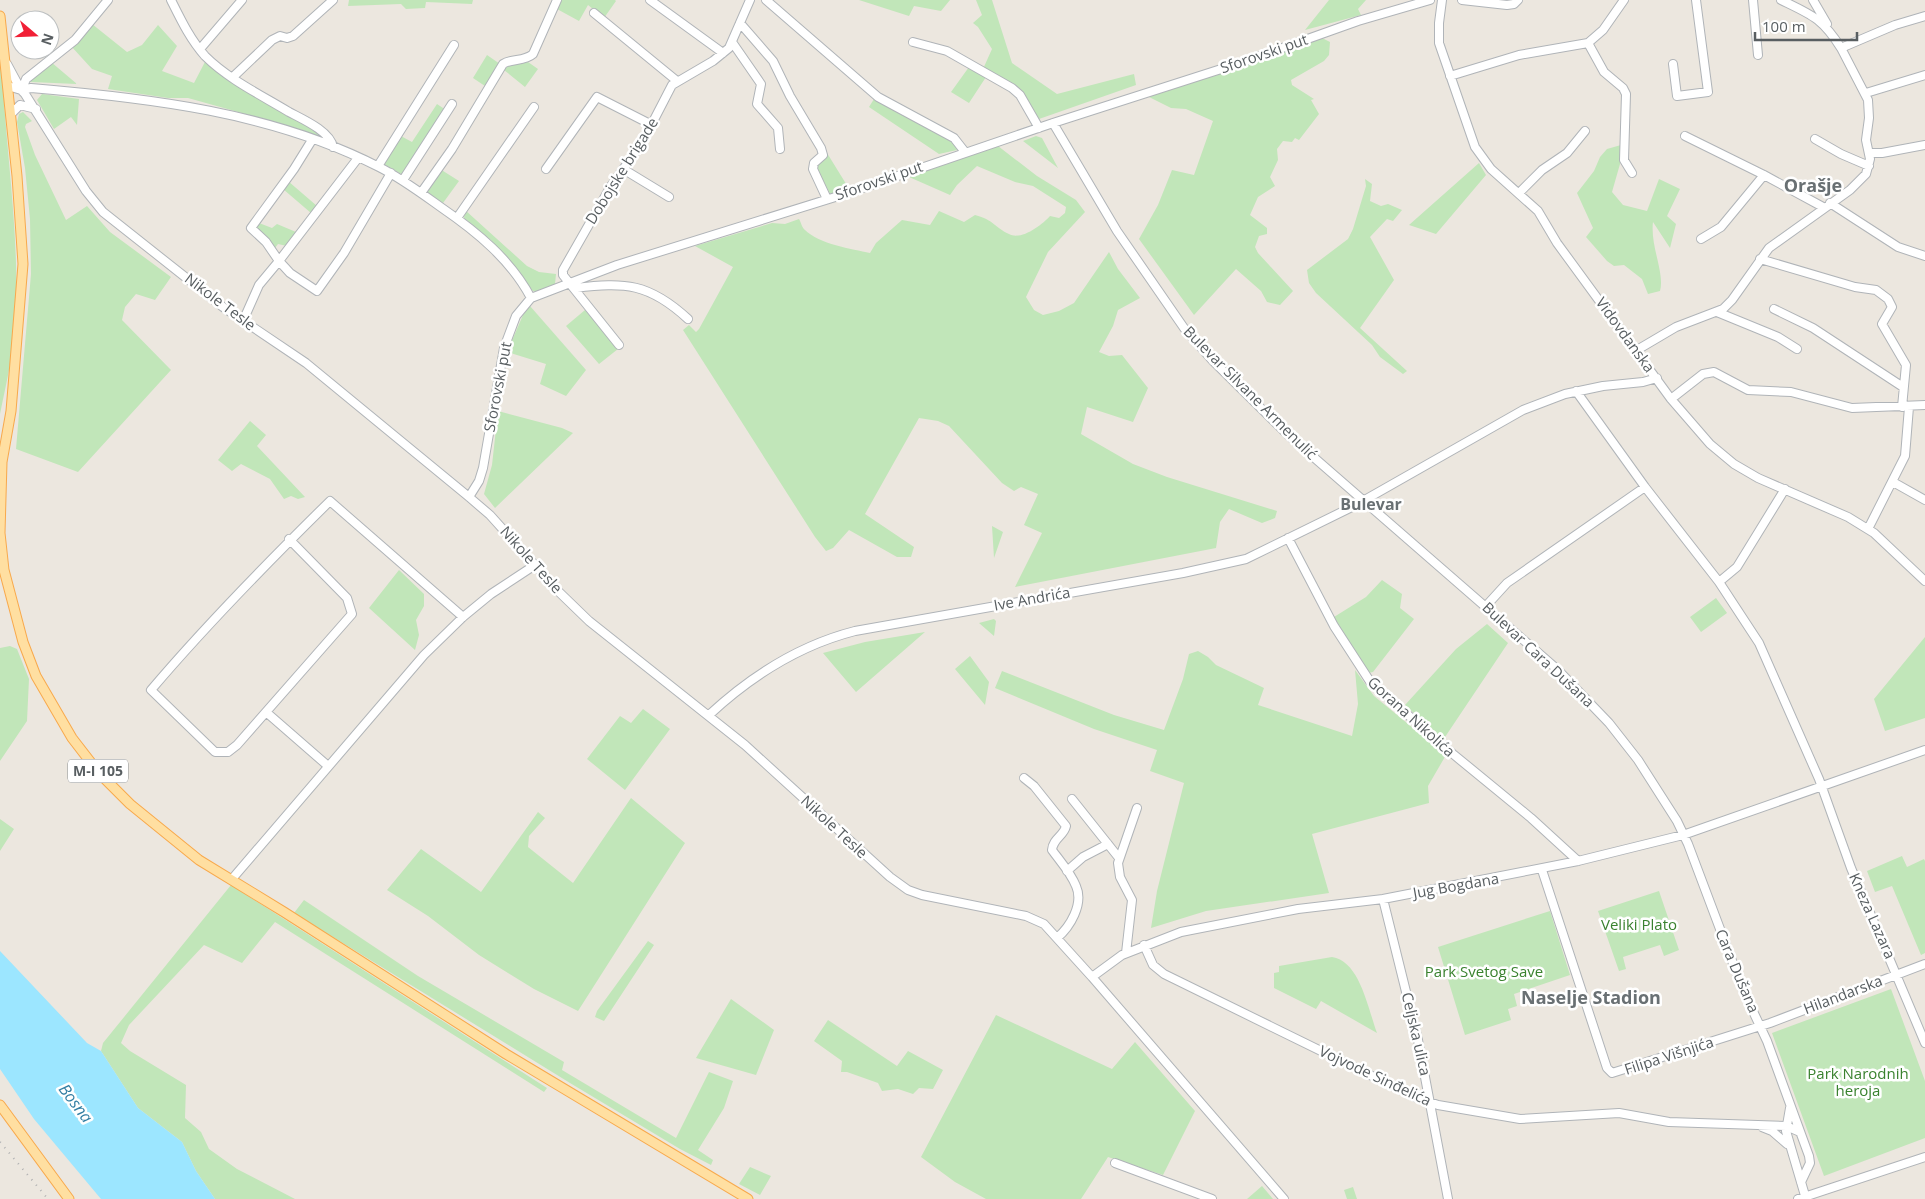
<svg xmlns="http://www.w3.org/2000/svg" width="1925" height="1199" font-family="'Open Sans',sans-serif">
<rect width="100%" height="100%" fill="#ece7df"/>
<!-- green -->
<path fill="#c1e6b9" d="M349,0H473L472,4L426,2L425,8L406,9L401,4L348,6Z
M561,0H615L616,1L604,18L588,5L579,21L557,9Z
M859,0H950L941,11L914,6L909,16Z
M976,0H992L1012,63L1057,94L1134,74L1136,85L1039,119L1019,89L983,69L992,49L978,27L973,23L982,15Z
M1329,0H1366L1358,9L1361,15L1305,30Z
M92,24L127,52L142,45L158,25L177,46L162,71L194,83L206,60L268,102L319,134L324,142L277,123L188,98H168L108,89L112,76L92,69L71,46Z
M1322,38L1330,42L1329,55L1324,61L1291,80L1292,85L1314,99L1311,100L1319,114L1299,140L1295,138L1292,142L1283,141L1277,149L1278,160L1270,177L1275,186L1258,197L1250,215L1267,228V234L1259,236L1255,247L1258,253L1293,291L1280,305L1267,302L1261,291L1236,269L1194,315L1139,239L1158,205L1172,170L1194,175L1213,121L1186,109L1171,108L1147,96Z
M487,55L500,64L488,88L473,78Z
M51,62L77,84L31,82V79Z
M528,62L538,69L525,87L504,70L510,64Z
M0,64H2C5,151 21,238 15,325C13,355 6,385 0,414Z
M969,67L986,77L969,103L951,92Z
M42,94L79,99L77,125L71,117L54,129L37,100Z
M874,99L955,142L957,150L939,154L869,107Z
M437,104L446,110L403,175L382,163L399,135L412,142Z
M23,112L32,121L26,124L25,127L35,155L66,220L87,206L110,232L171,277L155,300L136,294L125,307L122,320L171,370L78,472L16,449L31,274L30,219L25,168L17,122L19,114Z
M1036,136L1042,138L1058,168L1023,141Z
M1621,145L1620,164L1612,192L1623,205L1647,211L1659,179L1680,189L1667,216L1676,224L1670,248L1653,222C1650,246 1665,273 1660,291L1648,294L1642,279L1624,265L1614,266L1607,261L1586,237L1593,228L1577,193L1594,171L1600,157L1607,149Z
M998,146L1037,176L1076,200L1085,212L1048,252L1026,297L1034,310L1043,315L1059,311L1074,303L1109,252L1118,269L1140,298L1118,310L1113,326L1099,352L1109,356L1122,355L1148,388L1133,422L1087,407L1081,434L1133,464L1167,477L1277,511L1275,518L1262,523L1229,509L1220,522L1216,548L1015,587L1042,533L1024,525L1038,494L1021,487L1014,491L1002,483L949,426L938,421L919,418L865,514L914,547L911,557H897L849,530L833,548L826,551L815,537L683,330L689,325L696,332L699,329L733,267L695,246L772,223L785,224L799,219C801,222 802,228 805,230C819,244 852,249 870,253L876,243L902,220L930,225L939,211L964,222L975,215C994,220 994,227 1009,234C1021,241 1042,225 1050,216L1059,218L1065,213L1066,207L1033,186L1015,182L977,166L957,185L950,195L909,177Z
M827,153L848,187L830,194L816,167L824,160Z
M1479,163L1486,175L1436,234L1409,225Z
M440,169L459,181L443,203L428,194L427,190Z
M1365,179L1372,184L1370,201L1381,206L1388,204L1402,210L1393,221L1387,219L1370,237L1394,280L1360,328L1407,371L1403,374L1380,357L1372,345L1316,293L1309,283L1307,270L1348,239L1353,229L1366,186Z
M288,181L317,206L311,213L283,189Z
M465,210L527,266L539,272L556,274L555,284L537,292L533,291L491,240L464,218Z
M259,223L272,228L277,224L296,232L287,246L278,244L275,248L256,228Z
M530,306L586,370L566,396L540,384L546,364L507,352L523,315Z
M585,310L618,349L599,364L566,326Z
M498,411L562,428L573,433L495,508L484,494L492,465Z
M250,421L266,435L257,446L305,497L298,499L291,496L284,499L270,479L241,464L232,471L218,460Z
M992,526L1003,532L994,558Z
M399,570L424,594V606L416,620L419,635L415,650L369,608Z
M1382,580L1402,594L1400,608L1414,619L1373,672L1368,673L1334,617L1366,597Z
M1716,598L1727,613L1701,632L1690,617Z
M994,619L996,621L994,636L979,623Z
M1487,624L1508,643L1443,740L1405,705L1456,649Z
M925,632L856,692L823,653L865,642Z
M1925,637V718L1885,731L1874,699Z
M10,646L17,649L29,679L27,721L0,761V648Z
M1198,651L1208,657L1216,665L1264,688L1258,705L1352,736L1358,704L1355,670L1374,696L1446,755L1428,786L1429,803L1312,834L1329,893L1206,911L1151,928L1157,891L1184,783L1150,771L1157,750L1094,729L995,688L1002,671L1114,715L1164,730L1183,679L1189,654Z
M970,656L989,682L985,705L955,669Z
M643,709L670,729L625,790L587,759L620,716L631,723Z
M631,798L685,843L578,1011L534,989L479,955L428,916L387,890L421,849L481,892L538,812L545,818L529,836L528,847L573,883Z
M0,819L14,829L0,851Z
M1902,856L1907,867L1924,859L1925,861V953L1921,955L1892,886L1875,892L1867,871Z
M231,885L547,1088L544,1092L275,922L242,963L204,945L129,1025L121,1043L130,1051L186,1085L185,1118L201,1132L209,1149L237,1169L295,1199H215L196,1171L182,1142L138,1108L101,1051L103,1043Z
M1659,891L1679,950L1664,956L1660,945L1623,957L1626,969L1619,971L1598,911Z
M304,900L418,976L564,1062L562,1070L676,1138L709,1072L733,1081L724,1108L698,1150L713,1160L711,1165L680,1149L570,1083L294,913Z
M1550,911L1570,975L1514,994L1517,1006L1508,1009L1511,1020L1465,1035L1438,947Z
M648,941L654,945L604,1021L595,1017L597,1011Z
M1332,957C1360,961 1368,1009 1377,1033L1321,1001L1316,1009L1274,988V973L1279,972V966Z
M1891,989L1925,1081V1138L1824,1176L1772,1033Z
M731,999L774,1030L756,1075L696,1058Z
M996,1015L1112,1069L1135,1042L1195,1111L1163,1175L1108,1157L1081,1199H986L955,1182L921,1157Z
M828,1020L897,1066L908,1051L943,1070L933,1089L919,1088L913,1094L898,1089L882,1091L878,1083L847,1072H841L842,1061L814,1041Z
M750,1167L771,1176L760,1195L739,1184Z
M1262,1186L1273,1199H1247Z
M1353,1187L1357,1199H1347L1344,1190Z"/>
<!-- water -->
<path fill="#9ce6ff" d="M0,951L87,1043L101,1051L138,1108L182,1142L196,1171L215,1199H101L34,1119L0,1069Z"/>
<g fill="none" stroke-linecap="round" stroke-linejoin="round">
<!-- minor casing -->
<g stroke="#b0b4b8" stroke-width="10">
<path id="minor" d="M171,0C181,20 190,39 205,56C228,79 261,95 289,112C302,119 330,131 333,147
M650,0L723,53
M766,0L878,97L954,138L965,152
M1442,0L1439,23V43L1475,147L1491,169L1538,211L1557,243L1671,399L1710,444L1734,464L1758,478L1848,517L1874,533L1925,581
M1462,0L1507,5L1514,4L1518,0
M1753,0L1758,55
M1781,0C1812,15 1822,18 1841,48
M1813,0L1827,24
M594,13L677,81
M740,23L773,61L790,96L821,148L823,155L814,163L813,169L827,199
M732,42L761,84L757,104L778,128L780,149
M913,42L947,51L1012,88L1020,95L1039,128
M1588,43L1604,72L1623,88L1626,94L1624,160L1632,173
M200,49L242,0
M7,64L21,90L31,88C149,98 272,112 379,167C401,178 421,193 442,208C477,232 511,260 531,298
M1673,64L1677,96L1708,92L1696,0
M1450,76L1519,55L1588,43L1603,30L1624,0
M233,77L272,40L280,36L287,38L293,36L333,0
M8,86L21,90L25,94L86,191L103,212L223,307L306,363L469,497L490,515L559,592L589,621L745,745L890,877L908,890L922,895L1026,916L1044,924L1092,977L1284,1199
M22,89L26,79L75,40L108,0
M1866,93L1925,75
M11,114L20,105L36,109
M1053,123L1117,231L1184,328L1213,361L1287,434L1558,670L1609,723L1638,760L1677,821L1688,844L1743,990L1767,1041L1809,1156L1810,1163L1801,1182
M1685,136L1764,175L1823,207
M1815,139L1841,154L1869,166
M1870,153H1882L1925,145
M358,158L279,261L290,273L317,291L344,253L391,173
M378,166L454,45
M546,169L597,97L652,125
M623,169L669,197
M403,180L452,104
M421,193L452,149L503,64C512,58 524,62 533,54L557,0
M1519,193L1542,170L1567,153L1585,131
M1830,203L1898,247L1925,256
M457,218L534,107
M1701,239L1721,227L1764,175
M1760,259L1855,287L1876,290L1888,299L1892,307L1882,324L1906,365L1902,407
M575,288C625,282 649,283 688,319
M1774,309L1813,328L1903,387
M1717,312L1778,337L1797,349
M243,321L259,285L279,261L266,242L251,228L294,169L312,140
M619,345L563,275V270L611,186L642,143L672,85L713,61L729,48L750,0
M1637,350L1676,327L1723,309L1732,300L1769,248L1850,190L1866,174L1870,159L1866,140L1869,118L1868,100L1841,48L1895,25L1925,16
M1576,391L1645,487L1719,582L1759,643L1819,779L1851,868L1925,1043
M1671,399L1703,374L1714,372L1748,390L1791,392L1852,408L1925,405
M1893,482L1925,500
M469,497L479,481L483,468L504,348L516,316L531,298L617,265L845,194L1053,123L1243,62L1358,21L1430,0
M1868,529L1905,456L1909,407
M1288,538L1334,626L1371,683L1453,754L1531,818L1578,861
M289,539L347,598L352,614L237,745L228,752H215L151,690C207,624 268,562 330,501L463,617
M1719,582L1737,567L1785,489
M1486,606L1507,583L1645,487
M266,712L328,766
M709,715C750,677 800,645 855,631L1183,573L1246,559L1354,506L1523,410L1565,394L1603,386L1643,382L1657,378
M1024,778L1034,786L1066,826C1064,836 1053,838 1052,850C1060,861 1071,873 1076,886C1084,904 1070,927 1057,938
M1072,799L1119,858
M1542,870L1607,1068L1612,1073L1770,1023L1925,964
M1067,871L1083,857L1108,844
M232,879L424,655L463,617L491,594L535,565
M1383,899L1418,1040L1448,1199
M1144,945L1153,965L1164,974L1415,1097L1438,1105L1520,1119L1619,1113L1669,1122L1786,1126L1800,1132
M1126,953L1132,900L1120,877L1118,863L1137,808
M1092,977L1122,955L1181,932L1298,909L1383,899L1578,861L1683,835L1925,750
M1790,1108L1786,1131L1806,1199
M1762,1127L1772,1131L1787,1144
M1115,1163L1212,1199
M1798,1199L1925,1157"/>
</g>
<!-- major casing -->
<g stroke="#f8a94c" stroke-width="11">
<path id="major" d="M0,16L17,176L23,264L11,411L2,462L0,533L4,570L23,642L36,676L72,738L99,773L130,804L199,860L284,912L506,1054L748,1199
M0,1105L69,1199"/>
</g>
<!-- minor -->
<use href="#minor" stroke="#fff" stroke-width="8"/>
<!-- major -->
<use href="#major" stroke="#ffdfa1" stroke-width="9"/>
<!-- rail -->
<path stroke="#afb0b1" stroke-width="2" stroke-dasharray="1 6" stroke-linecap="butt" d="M0,1142L48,1199"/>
</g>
<g text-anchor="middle" stroke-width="5" stroke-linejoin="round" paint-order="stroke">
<!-- shield labels -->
<rect fill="#fff" stroke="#8a8e90" stroke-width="1" x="68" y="759.5" width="60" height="23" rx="4"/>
<g font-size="14" font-weight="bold" fill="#585e61">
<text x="98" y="776">M-I 105</text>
</g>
<!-- street labels -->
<g font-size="15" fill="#585e61" stroke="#fff">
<text transform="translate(1264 54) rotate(-19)" y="5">Sforovski put</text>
<text transform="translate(622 171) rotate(-58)" y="5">Dobojske brigade</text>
<text transform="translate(879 181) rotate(-19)" y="5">Sforovski put</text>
<text transform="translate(220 302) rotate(37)" y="5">Nikole Tesle</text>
<text transform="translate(1625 335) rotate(54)" y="5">Vidovdanska</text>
<text transform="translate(498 387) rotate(-79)" y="5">Sforovski put</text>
<text transform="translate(1250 393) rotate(45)" y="5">Bulevar Silvane Armenulić</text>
<text transform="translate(531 560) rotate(48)" y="5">Nikole Tesle</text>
<text transform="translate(1032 599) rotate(-10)" y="5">Ive Andrića</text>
<text transform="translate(1538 655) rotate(43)" y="5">Bulevar Cara Dušana</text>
<text transform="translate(1411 717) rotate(42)" y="5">Gorana Nikolića</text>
<text transform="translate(834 827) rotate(43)" y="5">Nikole Tesle</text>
<text transform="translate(1456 886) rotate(-10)" y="5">Jug Bogdana</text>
<text transform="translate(1872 916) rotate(66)" y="5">Kneza Lazara</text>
<text transform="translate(1737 971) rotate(67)" y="5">Cara Dušana</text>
<text transform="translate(1843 995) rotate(-21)" y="5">Hilandarska</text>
<text transform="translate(1416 1034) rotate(77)" y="5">Celjska ulica</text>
<text transform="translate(1669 1056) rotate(-18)" y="5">Filipa Višnjića</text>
<text transform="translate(1375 1076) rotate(25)" y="5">Vojvode Sinđelića</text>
</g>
<!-- park labels -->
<g font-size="15" fill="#3a822f" stroke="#fff">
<text x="1639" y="930">Veliki Plato</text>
<text x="1484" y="977">Park Svetog Save</text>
<text x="1858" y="1079">Park Narodnih<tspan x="1858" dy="17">heroja</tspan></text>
</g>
<!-- neighbourhood labels -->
<g font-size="16" font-weight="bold" fill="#697073" stroke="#fff">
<text x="1371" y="510">Bulevar</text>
</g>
<!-- water labels -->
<g font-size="16" font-style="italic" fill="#327ea3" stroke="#fff">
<text transform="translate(76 1103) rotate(53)" y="6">Bosna</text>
</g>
<!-- quarter labels -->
<g font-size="18" font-weight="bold" fill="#697073" stroke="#fff">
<text x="1813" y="192">Orašje</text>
<text x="1591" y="1004">Naselje Stadion</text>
</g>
</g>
<!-- north arrow -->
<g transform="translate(35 35) rotate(109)"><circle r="24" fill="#ffffff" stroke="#bcbfc0"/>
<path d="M0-4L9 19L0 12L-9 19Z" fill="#f12036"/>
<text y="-8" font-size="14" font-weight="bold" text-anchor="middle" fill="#585e61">N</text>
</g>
<!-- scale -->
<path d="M1755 32v8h102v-8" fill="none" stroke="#585e61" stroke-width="2.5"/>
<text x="1762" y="32" font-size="15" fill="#585e61" stroke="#ffffff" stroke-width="4" paint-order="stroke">100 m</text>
</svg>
